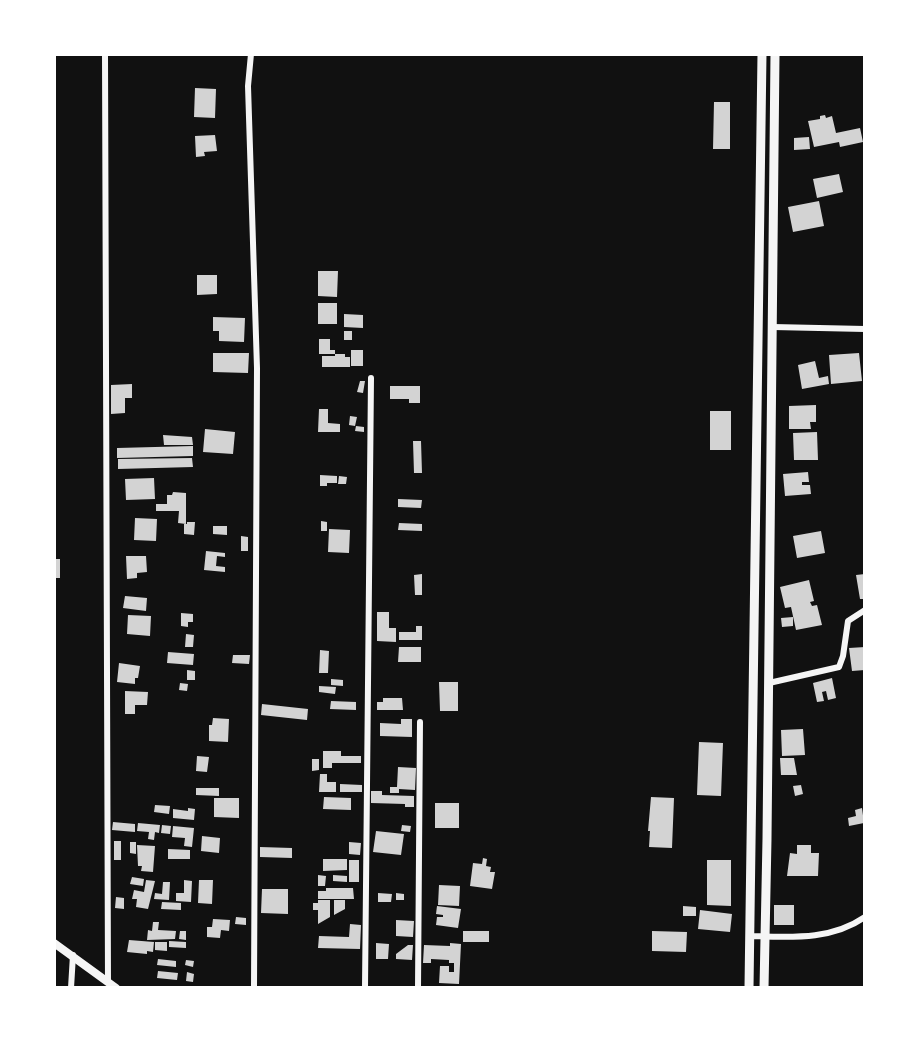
<svg xmlns="http://www.w3.org/2000/svg" width="919" height="1042" font-family="Barlow,sans-serif">
<rect width="100%" height="100%" fill="#111"/>
<!-- building -->
<path fill="#d3d3d3" d="M195,88L216,89L215,118L194,117Z
M714,102H730V149H713Z
M825,115L826,118L832,116L836,133L860,128L863,142L840,147L839,142L814,147L808,121L820,119V116Z
M215,135L217,151L204,152L205,156L196,157L195,136Z
M809,137L810,149L794,150V138Z
M839,174L843,192L817,198L813,179Z
M819,201L824,226L793,232L788,207Z
M318,271H338L337,297L318,296Z
M197,275H217V294L197,295Z
M318,303H337V324H318Z
M344,314L363,315V328L344,327Z
M213,317L245,318L244,342L219,341V331H213Z
M344,331H352V340H344Z
M319,339H330V350H335V354H319Z
M351,350H363V366H351Z
M213,353H249L248,373L213,372Z
M859,353L862,381L831,384L829,355Z
M335,354H345V357H350V367H322V356H335Z
M815,361L819,378L828,376L829,384L802,389L798,365Z
M360,381H365L363,393L357,392Z
M132,384V398H125V413L111,414V385Z
M390,386H420V403H409V399H390Z
M816,405V422H810L811,429H789V406Z
M319,409H328V423L340,424V432H318Z
M710,411H731V450H710Z
M350,416L357,417L355,426L349,425Z
M356,426L364,427V432L355,431Z
M205,429L235,432L233,454L203,452Z
M817,432L818,460H794L793,433Z
M163,435L192,437L193,445H164Z
M413,441H421L422,473H414Z
M193,446V456L117,458V448Z
M192,458L193,467L118,469V459Z
M808,472L809,482H802V485H810L811,494L785,496L783,474Z
M320,475L337,476V483H327V486H320Z
M339,476L347,477L346,484H338Z
M154,478L155,499L126,500L125,479Z
M173,492L186,493V524L178,523L179,511H156V504H167V495H172Z
M398,499L422,500L421,508L398,507Z
M135,518L157,519L156,541L134,540Z
M321,521L327,522V531H321Z
M187,522H195L194,535L184,534V524H187Z
M399,523L422,524V531L398,530Z
M213,526H227V535L213,534Z
M329,529L350,530L349,553L328,552Z
M821,531L825,553L797,558L793,536Z
M241,536L248,537V551H241Z
M206,551L225,553V557L217,556L216,566L225,567V572L204,570Z
M126,556H146L147,572L137,573V578L127,579Z
M54,559H60V578H54Z
M422,574V595H415L414,575Z
M865,574V599H860L856,575Z
M809,580L814,601L810,602L812,606L817,605L822,625L796,630L791,607L785,608L780,587Z
M125,596L147,598L146,611L123,608Z
M377,612H389V628H396V642L377,641Z
M181,613L193,614V622H188V627L181,626Z
M128,615L151,616L150,636L127,634Z
M793,617V626L782,627L781,618Z
M416,626H422V640H399V632H416Z
M186,634L194,635L193,647H185Z
M399,647H421V662H398Z
M865,647V670L852,671L849,648Z
M320,650L329,651L328,673H319Z
M168,652L194,654L193,665L167,663Z
M233,655H250L249,664L232,663Z
M119,663L140,666L138,678H135V684L117,682Z
M187,670L195,671V680H187Z
M832,678L836,698L828,700L826,691L822,692L824,701L817,702L813,683Z
M331,679L343,680V686L331,685Z
M439,682H458V711H440Z
M180,683L188,684L187,691L179,690Z
M319,686L336,687L335,694L319,692Z
M125,691L148,692L147,705H135V714H125Z
M383,698H402L403,710H377V702H383Z
M331,701L356,702V710L330,709Z
M262,704L308,709L307,720L261,715Z
M213,718L229,719L228,742L209,741V725H212Z
M401,719H412V737L380,736V723L401,724Z
M803,729L805,755L782,756L781,730Z
M699,742L723,743L721,796L697,795Z
M323,751H341V756H361V763H332V768H323Z
M197,756L209,757L207,772L196,771Z
M780,758H794L797,775H781Z
M312,759H319V770L312,771Z
M398,767L416,768L415,790L399,789V793H390V787H397Z
M320,774H327V782H336V792H319Z
M340,784L362,785V792H340Z
M801,785L803,794L795,796L793,786Z
M196,788H219V796L196,795Z
M371,791H382V795L414,796V807H405V804L371,803Z
M324,797L351,798V810L323,809Z
M651,797L674,798L672,848L649,847L650,831H648Z
M214,798H239V818L214,817Z
M435,803H459V828H435Z
M155,805L170,806L169,814L154,812Z
M188,808L195,809L194,820L173,818V809L188,811Z
M862,808L864,823L849,826L848,818L856,816L855,810Z
M113,822L135,824V832L112,830Z
M138,823L160,825L159,833L155,832L154,840L148,839L149,832L137,831Z
M162,825L171,826L170,834L161,833Z
M402,825L411,826L410,832L401,831Z
M173,826L194,828L192,847L184,846L185,838L172,837Z
M376,831L404,834L401,855L373,852Z
M202,836L220,838L219,853L201,851Z
M114,841H121V860H114Z
M130,842H136V854L130,853Z
M349,842L361,843L360,855L349,854Z
M137,845L155,846L153,872L141,871L142,866H138Z
M797,845H811V853H819L818,876H787L790,853L797,854Z
M260,847L292,848V858L260,857Z
M168,849L190,850V859H168Z
M483,858L487,859L486,866L491,867L490,872H495L492,889L470,886L473,863L482,864Z
M323,859H347V870L323,871Z
M349,860H359V882H349Z
M707,860H731V906L707,905Z
M318,875L326,876L325,886H318Z
M333,875L347,876V882L333,881Z
M132,877L144,879L143,886L130,884Z
M146,880L155,881L148,909L136,907L137,899H132L134,890L144,892Z
M184,880L192,881L191,902L176,901V893H184Z
M199,880H213L212,904L198,903Z
M163,882H170L169,900L154,899L155,893L162,894Z
M439,885L460,886L459,906L438,905Z
M326,888H353L354,899H318V891H326Z
M262,889H288V914L261,913Z
M378,893L392,894L391,902H378Z
M396,893L404,894V900H396Z
M116,897L124,898V909L115,908Z
M318,900H330V917L318,924V910H313V903H318Z
M334,900H345V909L334,915Z
M162,902L181,903V910L161,909Z
M774,905H794V925H774Z
M437,906L461,909L458,928L436,925L437,917H443V915L436,914Z
M683,906L696,907V916H683Z
M700,910L732,914L730,932L698,929Z
M236,917L246,918V925L235,924Z
M213,919L230,920L229,931L221,930L220,938L207,937V927H212Z
M396,920L414,921L413,937L396,936Z
M153,922H159L158,930L176,931L175,939L147,940L148,930L152,931Z
M350,924L361,925L360,949L318,948L319,936L349,937Z
M180,931H186V940L179,939Z
M463,931H489V942H463Z
M652,931L687,932L686,952L652,951Z
M129,940L154,942L153,952L147,951V954L127,952Z
M169,941L186,942V948L169,947Z
M155,942H167V951L155,950Z
M376,943L389,944L388,959H376Z
M450,943L461,944L459,984L439,983L440,966H449V972H454V963H449V960L431,959V963H423L424,945L450,946Z
M408,945H413L412,960L396,959V954Z
M158,959L176,961V967L157,965Z
M186,960L194,961L193,967L185,965Z
M158,971L178,973L177,980L157,978Z
M187,972L194,974L193,982L186,981Z"/>
<g fill="none" stroke-linecap="round" stroke-linejoin="round">
<!-- minor -->
<path stroke="#f5f5f5" stroke-width="6" d="M105,54L108,982
M251,54L248,86L257,368L254,988
M773,327L865,329
M769,683L839,667L843,656L848,621L865,610
M749,936C790,937 830,941 865,917
M71,988L73,955
M365,988L371,378
M418,988L420,722"/>
<!-- tertiary -->
<path stroke="#f5f5f5" stroke-width="8" d="M54,943L116,988"/>
<!-- secondary -->
<path stroke="#f5f5f5" stroke-width="9" d="M749,988L762,54
M764,988L767,839L775,54"/>
</g>
<!-- border -->
<rect width="919" height="1042" fill="none" stroke="#ffffff" stroke-width="112"/>
</svg>
